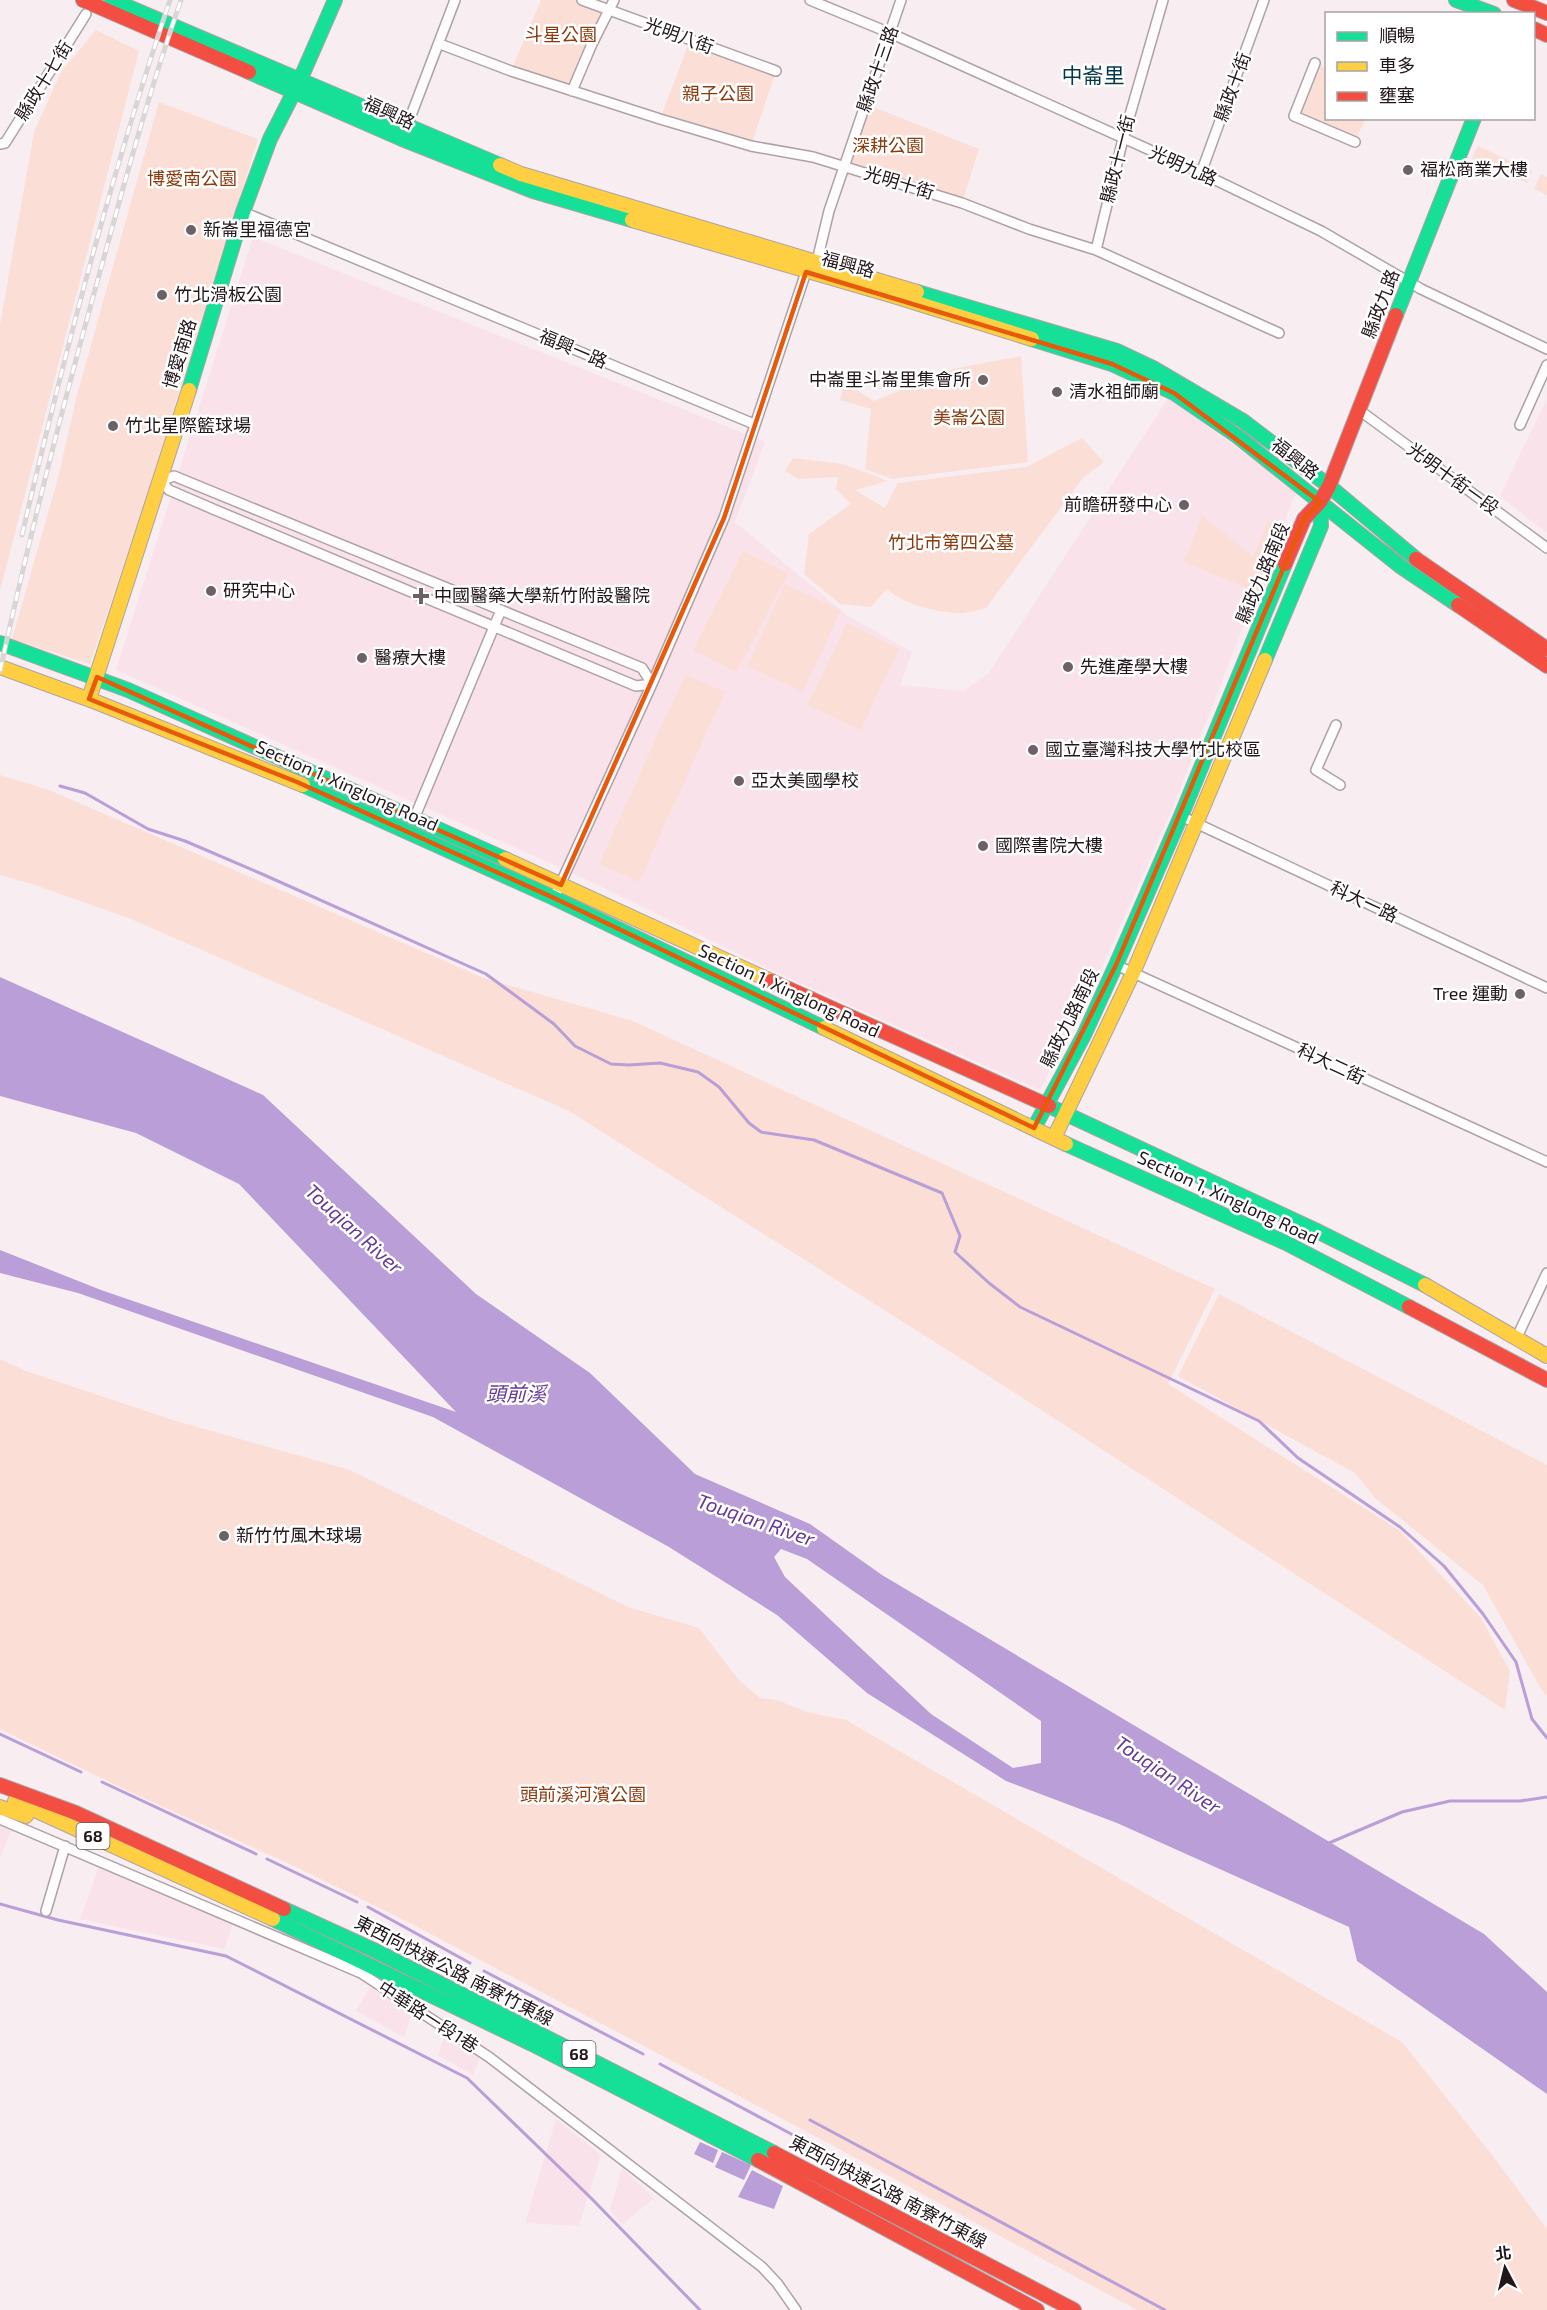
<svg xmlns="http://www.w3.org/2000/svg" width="1547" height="2310" font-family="'Exo 2','Noto Sans TC',sans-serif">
<rect width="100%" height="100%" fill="#f8edf1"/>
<!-- built -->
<path fill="#fae2eb" d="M253,237L765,442L735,522L848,616L912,652L900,685L963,691L988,674L1169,397L1296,492L1172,809L1107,956L1040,1090L771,970L579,876L116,670Z
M1547,399V533L1500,496Z
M0,1825L12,1830L0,1857Z
M100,1864L233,1924L224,1949L80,1919Z
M370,1987L412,2013L404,2037L356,2011Z
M444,2037L480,2057L473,2075L438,2055Z
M556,2119L601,2155L579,2226L525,2223Z
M622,2168L654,2198L622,2225L610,2210Z"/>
<!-- green -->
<path fill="#fbdfd6" d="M541,0H582L609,11L572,91L511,71Z
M96,30L139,51L0,591V325L34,132L61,72Z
M690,40L776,71L751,146L660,119Z
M1315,63L1326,68V118L1365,119L1355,142L1294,116Z
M159,102L258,139L143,507L90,664L12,639L58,478L77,395Z
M866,104L979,149L962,203L845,166Z
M1478,146L1532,171L1527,183L1472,158Z
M1541,174L1547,177V195L1534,189Z
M1021,356L1028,462L892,479L865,469L871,409L840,400L846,377L858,391L874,401L953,369Z
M1082,438L1104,462L1083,478L986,608C977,610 967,614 958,613C935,612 903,604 887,589L871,607L840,604L804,574L809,534L851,504L836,489L838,477L798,479L785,471L793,458L843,464L888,481L855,490L885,508L898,483L1026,467Z
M1202,515L1253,557L1268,521L1287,531L1261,594L1184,562Z
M743,551L788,573L737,672L693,650Z
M785,584L841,610L803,692L747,666Z
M847,623L899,649L861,730L807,705Z
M685,674L725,692L639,882L599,864Z
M0,775L49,790L484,978L633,1021L1215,1289L1168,1384L1399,1530L1481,1618L1510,1671L1505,1710L987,1375L569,1111L131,919L35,885L0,875Z
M1219,1294L1547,1465V1696L1541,1689L1483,1585L1375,1498L1355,1473L1178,1376Z
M0,1359L26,1371L176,1421L350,1470L628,1607L699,1628L738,1679L760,1698L777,1700L807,1712L846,1720L1402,2042L1496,2160L1547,2229V2310H1137L815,2136L406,1921L294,1866L124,1789L0,1729Z"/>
<!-- water -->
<path fill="#b99ed7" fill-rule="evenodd" d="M0,977L263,1095L476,1294L590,1373L695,1474L810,1524L882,1575L1484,1934L1547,1992V2094L1357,1961L1349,1927L1117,1823L1006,1781L867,1693L777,1615L669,1547L433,1417L78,1293L0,1273V1250L101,1290L456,1412L239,1184L136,1133L0,1096ZM781,1549L807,1559L1041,1721V1763L1013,1768L931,1714L785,1577L774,1557Z
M700,2142L718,2150L713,2163L694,2154Z
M722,2152L751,2165L744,2180L715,2167Z
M752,2170L783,2186L774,2209L738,2197Z"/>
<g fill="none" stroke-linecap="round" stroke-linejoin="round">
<!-- stream -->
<path stroke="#b99ed7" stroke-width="3" d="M60,786L85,793L148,829L185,841L262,874L486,974L554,1024L575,1046L611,1064L629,1065L660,1063L698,1072L719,1087L749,1123L761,1132L814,1140L942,1193L960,1236L955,1252L989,1283L1020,1307L1259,1421L1298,1458L1400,1527L1444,1566L1483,1614L1516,1662L1532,1719L1547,1738
M0,1734L81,1772
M102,1782L256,1854
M1329,1843L1402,1812L1450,1801H1520L1547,1797
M267,1859L357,1902
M0,1904L58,1920L226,1956L467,2078L591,2198L700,2310
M368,1907L470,1963
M484,1971L643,2054
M660,2064L795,2136
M810,2120L1165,2310"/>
<!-- street casing -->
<g stroke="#ada2a6" stroke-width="12">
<path id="street" d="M582,0L776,71
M810,0L890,33L1201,173L1321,231L1421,289L1547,349
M440,44L511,71L660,119L751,146L813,157L962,203L1029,229L1096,250L1279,333
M1315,63L1294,116L1355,142
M572,91L592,44L614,0
M407,126L455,0
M0,144L5,143L86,14
M1201,173L1264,0
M243,212L754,424
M1096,250L1123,139L1163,0
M1359,410L1547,548
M1520,425L1547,365
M174,476L642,668L652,684L636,686L213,509L169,490L161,481Z
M1336,725L1316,770L1340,785
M1181,816L1547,988
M414,819L501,610
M554,898L652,684L724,518L806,272L817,261L829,211L901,0
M1116,965L1547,1162
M1517,1337L1547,1273
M0,1819L361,1973L489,2057L762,2267L777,2283L796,2310
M46,1911L65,1846"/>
</g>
<!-- fast casing -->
<g stroke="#ada2a6" stroke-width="16">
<path id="fast" d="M112,0L500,165
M1456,0L1494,14
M249,72L402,139L533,191L632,220
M917,292L1117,351L1153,368L1243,421L1329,486L1416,559
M1396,315L1474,118
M1032,339L1112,364L1174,393L1237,436L1400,566L1458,605
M189,390L243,212L270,139L300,80L335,0
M0,643L128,690L505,859
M1265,660L1321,526L1320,502
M303,785L554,898L824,1028
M1049,1106L1315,1230L1425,1285
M1034,1128L1084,1035L1116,965L1181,816L1285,564
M1066,1144L1286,1243L1409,1307
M284,1909L376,1951L774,2153
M273,1919L532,2044L758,2160"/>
</g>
<!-- slow casing -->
<g stroke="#ada2a6" stroke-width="16">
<path id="slow" d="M500,165L521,174L917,292
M632,220L894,296L1032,339
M0,667L96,702L303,785
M89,699L189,390
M505,859L771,981
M824,1028L1066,1144
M1054,1138L1133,973L1265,660
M1425,1285L1547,1356
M15,1801L273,1919
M0,1807L26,1816"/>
</g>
<!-- jam casing -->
<g stroke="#ada2a6" stroke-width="16">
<path id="jam" d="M83,0L249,72
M1514,0L1547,13
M1534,29L1547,35
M1416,559L1547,649
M1285,564L1304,519L1320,502L1329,486L1396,315
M1458,605L1547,666
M771,981L1049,1106
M1409,1307L1547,1380
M0,1785L76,1813L284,1909
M774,2153L1074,2310
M758,2160L1037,2310"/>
</g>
<!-- street -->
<use href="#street" stroke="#fefcfd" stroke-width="9"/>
<!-- fast -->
<use href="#fast" stroke="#16e098" stroke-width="14"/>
<!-- slow -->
<use href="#slow" stroke="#ffcf43" stroke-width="14"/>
<!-- jam -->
<use href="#jam" stroke="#f24e42" stroke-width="14"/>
<!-- rail casing -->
<g stroke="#d9d5d7" stroke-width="5">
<path id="rail" d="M22,535C64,355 111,175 170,0
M0,671C30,533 65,397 103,261C127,173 151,86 181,0"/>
</g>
<!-- rail -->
<use href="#rail" stroke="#fff" stroke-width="3" stroke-dasharray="9" stroke-linecap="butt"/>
</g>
<!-- marked area -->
<path fill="none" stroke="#e8590c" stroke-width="4.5" stroke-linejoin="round" d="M806,272L1112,364L1174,393L1320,502L1304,519L1116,965L1034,1128L554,898L297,782L89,699L97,677L561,885L724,518Z"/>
<!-- markers -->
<g fill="#6d6165" stroke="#fff" stroke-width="2">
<circle cx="1408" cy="170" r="6"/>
<circle cx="191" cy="230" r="6"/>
<circle cx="162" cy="295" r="6"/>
<circle cx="983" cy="380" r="6"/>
<circle cx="1057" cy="392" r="6"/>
<circle cx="113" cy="426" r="6"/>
<circle cx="1184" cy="505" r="6"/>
<circle cx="211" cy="591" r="6"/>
<path d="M418 587h6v6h6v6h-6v6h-6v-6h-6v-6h6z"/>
<circle cx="362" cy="658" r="6"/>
<circle cx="1068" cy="667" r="6"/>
<circle cx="1033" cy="750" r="6"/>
<circle cx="739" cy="781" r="6"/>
<circle cx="983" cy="846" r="6"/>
<circle cx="1520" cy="994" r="6"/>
<circle cx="224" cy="1536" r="6"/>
</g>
<g text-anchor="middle" stroke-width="5" stroke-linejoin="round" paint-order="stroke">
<!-- shield labels -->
<g fill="#fff" stroke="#645c5f" stroke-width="1.5">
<rect x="76.5" y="1823" width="33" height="26" rx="4.5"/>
<rect x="562.5" y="2041" width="33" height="26" rx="4.5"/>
</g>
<g font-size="16" font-weight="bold" fill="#22161a">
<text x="93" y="1842">68</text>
<text x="579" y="2060">68</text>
</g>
<!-- park labels -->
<g font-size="18" fill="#8a3a0c" stroke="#fff">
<text x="561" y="41">斗星公園</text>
<text x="718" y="100">親子公園</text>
<text x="888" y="152">深耕公園</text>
<text x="192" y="185">博愛南公園</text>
<text x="969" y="424">美崙公園</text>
<text x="951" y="549">竹北市第四公墓</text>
<text x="583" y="1801">頭前溪河濱公園</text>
</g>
<!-- street labels -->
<g font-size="18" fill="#22161a" stroke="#fff">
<text transform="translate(679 36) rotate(20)" y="6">光明八街</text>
<text transform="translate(878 69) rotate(-71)" y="6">縣政十三路</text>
<text transform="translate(44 81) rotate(-58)" y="6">縣政十七街</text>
<text transform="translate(1233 87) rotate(-70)" y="6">縣政十街</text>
<text transform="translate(389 113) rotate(24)" y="6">福興路</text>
<text transform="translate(1118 159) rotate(-76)" y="6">縣政十一街</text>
<text transform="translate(1183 166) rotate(24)" y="6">光明九路</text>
<text transform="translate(899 183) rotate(17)" y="6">光明十街</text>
<text transform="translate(848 265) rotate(15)" y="6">福興路</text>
<text transform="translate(1381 304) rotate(-69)" y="6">縣政九路</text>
<text transform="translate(573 349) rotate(23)" y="6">福興一路</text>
<text transform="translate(180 354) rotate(-73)" y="6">博愛南路</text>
<text transform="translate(1295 459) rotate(38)" y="6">福興路</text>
<text transform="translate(1453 479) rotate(36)" y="6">光明十街一段</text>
<text transform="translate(1263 573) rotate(-67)" y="6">縣政九路南段</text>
<text transform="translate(347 786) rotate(24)" y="6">Section 1, Xinglong Road</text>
<text transform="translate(1364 902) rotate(25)" y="6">科大一路</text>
<text transform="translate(789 991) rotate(25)" y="6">Section 1, Xinglong Road</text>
<text transform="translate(1070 1018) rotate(-64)" y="6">縣政九路南段</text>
<text transform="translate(1331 1064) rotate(25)" y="6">科大二街</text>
<text transform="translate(1228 1198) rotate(25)" y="6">Section 1, Xinglong Road</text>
<text transform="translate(454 1971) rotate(27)" y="6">東西向快速公路 南寮竹東線</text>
<text transform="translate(428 2017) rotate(33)" y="6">中華路一段1巷</text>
<text transform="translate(888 2192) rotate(28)" y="6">東西向快速公路 南寮竹東線</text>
</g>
<!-- poi labels -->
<g font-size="18" fill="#22161a" stroke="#fff" text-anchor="start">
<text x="1420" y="176">福松商業大樓</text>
<text x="203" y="236">新崙里福德宮</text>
<text x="174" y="301">竹北滑板公園</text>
<text x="971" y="386" text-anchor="end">中崙里斗崙里集會所</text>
<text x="1069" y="398">清水祖師廟</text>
<text x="125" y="432">竹北星際籃球場</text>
<text x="1172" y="511" text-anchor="end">前瞻研發中心</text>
<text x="223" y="597">研究中心</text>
<text x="434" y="602">中國醫藥大學新竹附設醫院</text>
<text x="374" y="664">醫療大樓</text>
<text x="1080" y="673">先進產學大樓</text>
<text x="1045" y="756">國立臺灣科技大學竹北校區</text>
<text x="751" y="787">亞太美國學校</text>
<text x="995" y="852">國際書院大樓</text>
<text x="1508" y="1000" text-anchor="end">Tree 運動</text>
<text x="236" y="1542">新竹竹風木球場</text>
</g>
<!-- water labels -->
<g font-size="20" font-style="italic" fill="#663797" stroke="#fff">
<text transform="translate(354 1229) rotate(42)" y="7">Touqian River</text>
<text x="516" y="1401">頭前溪</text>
<text transform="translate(756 1520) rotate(19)" y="7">Touqian River</text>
<text transform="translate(1168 1775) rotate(34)" y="7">Touqian River</text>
</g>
<!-- quarter labels -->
<g font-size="21" fill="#013749" stroke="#fff">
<text x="1093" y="83">中崙里</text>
</g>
</g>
<!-- legend -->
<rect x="1325" y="12" width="210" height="108" fill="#ffffff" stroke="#a7a2a3" stroke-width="1.5"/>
<rect x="1337" y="32" width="30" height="9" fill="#16e098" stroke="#a7a2a3" stroke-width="1.5"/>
<text x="1379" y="42" font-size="18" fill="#22161a">順暢</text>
<rect x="1337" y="62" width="30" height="9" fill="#ffcf43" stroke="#a7a2a3" stroke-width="1.5"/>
<text x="1379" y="72" font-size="18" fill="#22161a">車多</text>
<rect x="1337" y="92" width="30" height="9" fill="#f24e42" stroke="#a7a2a3" stroke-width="1.5"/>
<text x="1379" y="102" font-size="18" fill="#22161a">壅塞</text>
<!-- north arrow -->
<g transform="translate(1505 2268) rotate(353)" stroke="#ffffff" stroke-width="4.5" paint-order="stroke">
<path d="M0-4.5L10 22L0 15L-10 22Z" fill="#22161a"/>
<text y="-9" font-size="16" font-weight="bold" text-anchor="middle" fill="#22161a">北</text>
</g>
</svg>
